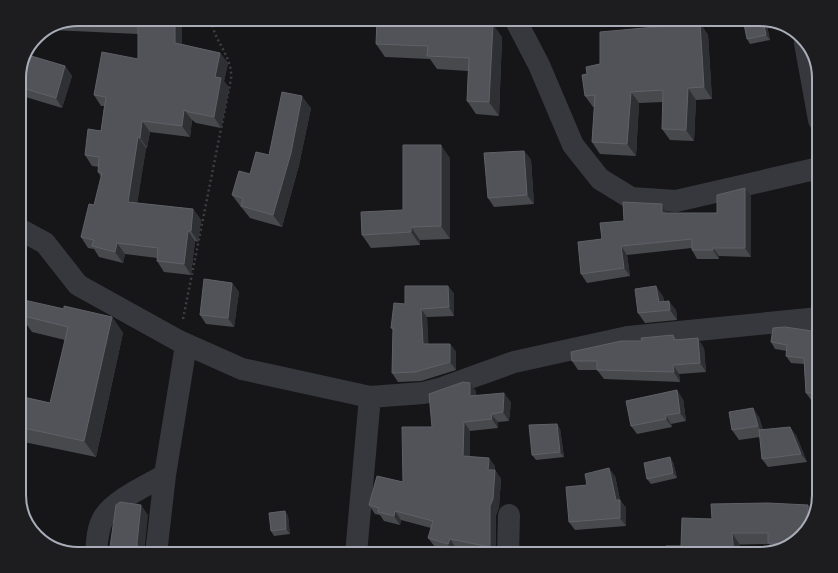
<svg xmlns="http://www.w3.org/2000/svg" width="838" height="573" font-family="'Archivo Narrow',sans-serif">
<rect width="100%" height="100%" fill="#161618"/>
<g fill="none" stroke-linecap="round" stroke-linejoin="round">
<!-- path -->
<path stroke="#3d3f44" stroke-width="2.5" stroke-dasharray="2 3" stroke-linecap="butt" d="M183,319L231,79C233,55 212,40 212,19"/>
<!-- minor -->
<path stroke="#37383d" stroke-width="22" d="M515,19L539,65L573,145L600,179L631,198L676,201L819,168
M805,43L819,120
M19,229L45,243L78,285L179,341L242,369L370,397L423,393L439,389L514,362L628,337L819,318
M96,554C97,542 97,528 104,517C114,500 148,485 165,475
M156,554L165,475L186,345
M356,554L370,397
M508,554L509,515"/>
</g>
<!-- wall -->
<path fill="#47494d" d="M78,19H182V44L220,53L228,63L224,81L229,88L221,128L196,123L192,120L190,137L150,132L147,148H146L137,203L193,209L201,220L198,242L195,241L191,275L164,272L157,261V258L125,254L123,263L99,257L94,249L88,248L81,237L94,205L101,177L98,172L99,167L92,166L85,155L101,131L104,106H101L94,95L138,59V34L52,30Z
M760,19L766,21L770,40L750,44L747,39Z
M700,23L708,35L712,99L696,100L694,141L670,140L662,129L663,102L639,103L636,156L600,154L592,142L595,107H593L585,96L587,74L600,64Z
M502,37L499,116L476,114L467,101L468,71L437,69L430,59L385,57L376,44Z
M65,66L72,76L62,108L19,95V74Z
M311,108L299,165L282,227L250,218L242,208L241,207L232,195L269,155Z
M524,151L531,160L534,204L494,207L488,198Z
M450,158V239L420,240V245L371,248L362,235L403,210Z
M751,196V257L719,256V259H697L692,250V248L627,255L630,276L587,283L581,274L602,239L624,221L667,213H717Z
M232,283L239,292L234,327L206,324L200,315Z
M448,286L454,294V316L427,317L428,344H450L456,352V370L421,381L398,382L392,373L393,330L391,328L405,304Z
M663,296L664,302L676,310L677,320L645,323L638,313Z
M64,309L112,317L123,333L96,457L19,441V396L50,403L65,340L32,332L20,315Z
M819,332V400H811L806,393L804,364L791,363L786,356L787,351L775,349L771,342Z
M673,335L677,340L704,348L706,372L679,374L680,382L604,379L597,370H578L572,361L642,341Z
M476,391V395L511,402L509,421L498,422V428L470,431V457L495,466V470L501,479L499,507L496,515V554H486L456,548L454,553L435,547L428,538L431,528L401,520L400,525L384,521L380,515L375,514L369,505L403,482L432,427Z
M683,399L686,421L671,424L672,427L637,434L631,426Z
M759,417L763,430L796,435L807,462L768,467L762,459L760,437L739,440L732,430Z
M557,424L560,429L564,457L536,460L532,455Z
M673,462L677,478L651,484L647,479Z
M615,476L620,500L626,508V526L575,530L569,522L587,485Z
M808,505L814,513L809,528L786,548L773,551L769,544L681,546L712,519Z
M285,511L288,516L290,534L274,536L271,531Z"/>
<!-- shaded-wall -->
<path fill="#2f3033" d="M175,19H182V53L175,43Z
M763,20L766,21L770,40L766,35Z
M700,23L708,35L712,99L704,87Z
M493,24L502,37L499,116L489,102Z
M220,53L228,63L224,81L229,88L221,128L214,117L215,77Z
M65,66L72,76L62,108L56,98Z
M688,88L696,100L694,141L686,130Z
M631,92L639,103L636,156L627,144Z
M302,96L311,108L299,165L282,227L273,215Z
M184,110L192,120L190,137L182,126Z
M142,121L150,132L147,148L140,138Z
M138,137L146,148L136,212L128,202Z
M441,145L450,158V239L441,226Z
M524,151L531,160L534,204L527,195Z
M745,188L751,196V257L745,248Z
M662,204L667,213H662Z
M193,209L201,220L198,242L191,231Z
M411,227L420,240V245L411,232Z
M188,231L195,241L191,275L184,264Z
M117,243L125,254L123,263L115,252Z
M621,246L627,255L630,276L624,268Z
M713,248L719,256V259L713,250Z
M232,283L239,292L234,327L228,318Z
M448,286L454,294V316L449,307Z
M656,286L663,296L665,311L659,302Z
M669,301L676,310L677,320L670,310Z
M421,309L427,317L429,353L423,344Z
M112,317L123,333L96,457L84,441Z
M698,338L704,348L706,372L700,363Z
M450,344L456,352V370L450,362Z
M673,365L679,374L680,382L674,372Z
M470,383L476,391V405L470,396Z
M677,390L683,399L686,421L680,413Z
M504,393L511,402L509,421L503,412Z
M753,408L759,417L765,436L758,426Z
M491,414L498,422V428L492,419Z
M666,415L671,424L672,427L666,419Z
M464,422L470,431V465L463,456Z
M557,424L560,429L564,457L560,452Z
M790,427L796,435L807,462L801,454Z
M670,457L673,462L677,478L673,473Z
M489,458L495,466V470L501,479L499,507L496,515V554H495L490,547V506L488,470Z
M609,468L615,476L620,500L626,508V526L620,518Z
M141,505L148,515L144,554H141L138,550L137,543Z
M808,505L814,513L809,528L808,529Z
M285,511L288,516L290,534L286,529Z
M395,511L401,520L400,525L394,516Z
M732,533L740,545V554H734Z
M450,539L456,548L454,553L448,544Z"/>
<!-- building -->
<path fill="#525359" stroke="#5f6168" d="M78,19H175V43L220,53L215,77L221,78L214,117L189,112L184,110L182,126L142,121L140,138L138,137L128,202L193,209L191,231H188L184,264L157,261L158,248L117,243L115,252L92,246L94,240L81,237L89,204L94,205L102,173L98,172L99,157L85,155L88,129L101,131L106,97L94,95L102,52L138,59V23L74,21Z
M377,19H390L493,24L489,102L467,101L469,58L427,56L428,46L376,44Z
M743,19H760L763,20L766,35L747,39Z
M700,23L704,87L688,88L686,130L662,129L663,90L631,92L627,144L592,142L595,95L585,96L582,75L587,74L586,67L600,64V32Z
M28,55L65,66L56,98L19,87V74Z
M282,92L302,96L291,153L273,215L241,206L243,198L232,195L239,171L250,174L256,152L269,155Z
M403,145H441V226L411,227V232L362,235L361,212L403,210Z
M524,151L527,195L488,198L484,153Z
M745,188V248H713V250H692V239L621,246L624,268L581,274L578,242L602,239L600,223L624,221L623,202L662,204V213H717V195Z
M204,279L232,283L228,318L200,315Z
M405,286H448L449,307L421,309L423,344H450V362L415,372L392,373L393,328H391L394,303L405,304Z
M656,286L659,302L669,301L670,310L638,313L635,289Z
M24,300L64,309V306L112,317L84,441L19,427V396L50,403L68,327L20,315Z
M785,327L819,332V393H806L804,358L786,356L787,345L771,342L773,328Z
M673,335L674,340L698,338L700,363L673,365L674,372L597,370V361H572L571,352L621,341H642L641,338Z
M463,382L470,383V396L504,393L503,412L491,414L492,419L464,422L463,456L489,458L488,470H495L493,499L490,506V547L450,539L448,544L428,538L433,521L395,511L394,516L378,512L379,508L369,505L377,476L403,482L402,427H432L429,394Z
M677,390L680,413L666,415V419L631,426L626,401Z
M753,408L758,426L732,430L729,412Z
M557,424L560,452L532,455L529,425Z
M790,427L801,454L762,459L759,430Z
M670,457L673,473L647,479L644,463Z
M609,468L616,500H620V518L569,522L566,487L587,485L585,474Z
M120,502L141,505L137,543L138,550L142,554H109L116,505Z
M768,503L808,505V529L790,544L768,543V533H732L734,554H666V546H681L682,518L712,519L711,504Z
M285,511L286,529L271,531L269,513Z"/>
<!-- crop -->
<path d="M0 0H838V573H0ZM78 26H760A52 52 0 0 1 812 78V495A52 52 0 0 1 760 547H78A52 52 0 0 1 26 495V78A52 52 0 0 1 78 26Z" fill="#1d1d20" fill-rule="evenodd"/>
<path fill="none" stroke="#a8adb8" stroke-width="2" d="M78 26H760A52 52 0 0 1 812 78V495A52 52 0 0 1 760 547H78A52 52 0 0 1 26 495V78A52 52 0 0 1 78 26Z"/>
</svg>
